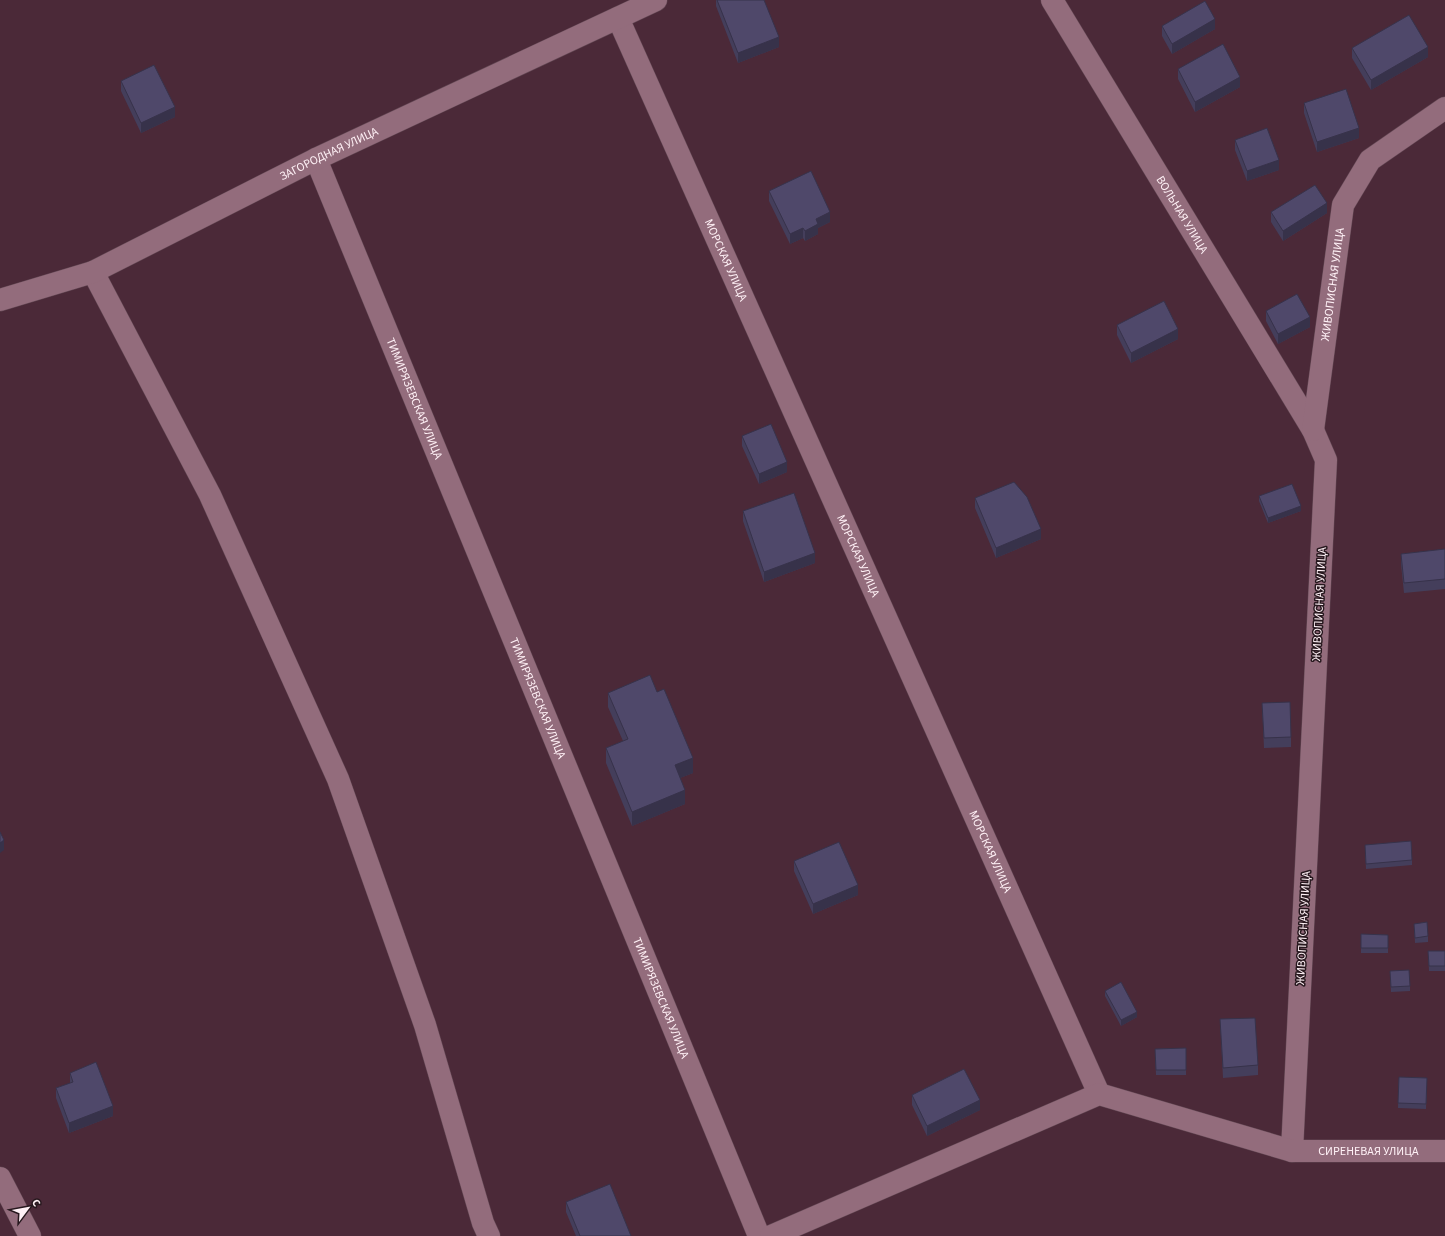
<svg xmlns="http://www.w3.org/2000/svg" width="1445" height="1236" font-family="'Source Sans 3',sans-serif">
<rect width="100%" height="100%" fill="#4b2938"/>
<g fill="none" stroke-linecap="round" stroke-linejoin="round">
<!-- minor casing -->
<g stroke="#624753" stroke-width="23">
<g id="minor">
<path id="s1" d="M1052,0L1313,430L1326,460L1292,1151"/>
<path id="s2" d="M618,18L1099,1094"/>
<path id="s3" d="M316,159L759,1236"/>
<path d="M93,272L210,495L338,779L425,1025L483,1223L489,1236"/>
<path id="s4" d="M0,300L93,272L316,159L656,0"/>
<path id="s5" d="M1313,430L1343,205L1370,160L1445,108"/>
<path d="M0,1178L30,1236"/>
<path id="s6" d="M771,1236L1099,1094L1292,1151H1445"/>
</g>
</g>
<!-- minor -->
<use href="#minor" stroke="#936c7c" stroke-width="22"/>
</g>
<!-- wall -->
<path fill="#443e5b" d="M716,0H764L779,47L738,63L716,6Z
M1162,26L1215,29L1172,54L1162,36Z
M1352,48L1428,57L1371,90L1352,58Z
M1178,69L1240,87L1195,112L1178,79Z
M121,81L175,117L141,133L121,91Z
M1304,103L1359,138L1317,152L1304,113Z
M1235,140L1279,170L1247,181L1235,150Z
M769,191L830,222L818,228V234L805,241L803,238L790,244L769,201Z
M1271,212L1327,213L1283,241L1271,222Z
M1266,311L1310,327L1278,344L1266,321Z
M1117,325L1178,339L1131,363L1117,335Z
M742,436L787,472L759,484L742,446Z
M1259,496L1301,511L1268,523L1259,501Z
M975,498L1041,539L996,558L975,508Z
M743,511L815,563L764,582L743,521Z
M1445,549V589L1404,593L1401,564V554Z
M608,693L693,773L680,778L685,804L632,826L606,763V748L623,741L608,707Z
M1262,703L1291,737V747L1264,748Z
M1365,845L1412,860V865L1366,869Z
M794,861L858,895L813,914L794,871Z
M1414,924L1428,936V942L1415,943Z
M1361,934L1388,935V953H1361Z
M1428,951H1445V971H1429Z
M1390,971L1410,986V991L1391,992Z
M1105,991L1137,1017L1121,1026L1105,996Z
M1220,1019L1258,1065V1075L1223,1078Z
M1186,1048V1075H1156L1155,1049Z
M70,1073L113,1116L69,1133L56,1098V1088L70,1083Z
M1399,1077L1427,1078L1426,1109L1398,1108Z
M912,1095L980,1110L927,1136L912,1105Z
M566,1202L631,1236H576L566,1212Z"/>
<!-- shaded-wall -->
<path fill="#37324a" d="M1215,19V29L1172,54V44Z
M779,37V47L738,63V53Z
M1428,47V57L1371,90V80Z
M1240,77V87L1195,112V102Z
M175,107V117L141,133V123Z
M1359,128V138L1317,152V142Z
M1279,160V170L1247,181V171Z
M1327,203V213L1283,241V231Z
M830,212V222L818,228V234L805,241V231L816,219Z
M803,228V238L790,244V234Z
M1310,317V327L1278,344V334Z
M1178,329V339L1131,363V353Z
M787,462V472L759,484V474Z
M1301,506V511L1268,523V518Z
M1041,529V539L996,558V548Z
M815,553V563L764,582V572Z
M693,758V773L675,780V765Z
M685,790V804L632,826V812Z
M4,840V850L0,853V843Z
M858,885V895L813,914V904Z
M1137,1012V1017L1121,1026V1020Z
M980,1100V1110L927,1136V1126Z
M113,1106V1116L69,1133V1123Z"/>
<!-- building -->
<path fill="#4f486a" stroke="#37324a" d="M717,0H764L779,37L738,53Z
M1205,1L1215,19L1172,44L1162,26Z
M1409,15L1428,47L1371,80L1352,48Z
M1223,44L1240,77L1195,102L1178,69Z
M154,65L175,107L141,123L121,81Z
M1346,89L1359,128L1317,142L1304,103Z
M1267,128L1279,160L1247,171L1235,140Z
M811,171L830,212L816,219L818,224L805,231L803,228L790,234L769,191Z
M1315,185L1327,203L1283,231L1271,212Z
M1297,294L1310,317L1278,334L1266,311Z
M1164,301L1178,329L1131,353L1117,325Z
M771,424L787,462L759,474L742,436Z
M1014,482L1027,497L1041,529L996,548L975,498Z
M1292,484L1301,506L1268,518L1259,496Z
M794,493L815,553L764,572L743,511Z
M1445,549V579L1404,583L1401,554Z
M650,675L657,692L664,689L693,758L675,765L685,790L632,812L606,748L628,739L608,693Z
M1290,702L1291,737L1264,738L1262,703Z
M0,832L4,840L0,843Z
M1411,841L1412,860L1366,864L1365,845Z
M839,842L858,885L813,904L794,861Z
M1427,922L1428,936L1415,938L1414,924Z
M1361,934L1388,935V948H1361Z
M1428,951H1445V966H1429Z
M1409,970L1410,986L1391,987L1390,971Z
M1121,982L1137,1012L1121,1020L1105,991Z
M1255,1018L1258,1065L1223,1068L1220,1019Z
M1186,1048V1070H1156L1155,1049Z
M96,1062L113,1106L69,1123L56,1088L73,1082L70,1073Z
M964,1069L980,1100L927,1126L912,1095Z
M1399,1077L1427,1078L1426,1104L1398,1103Z
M610,1184L631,1236H580L566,1202Z"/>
<g text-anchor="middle" stroke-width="3" stroke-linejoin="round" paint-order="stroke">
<!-- street labels -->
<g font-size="12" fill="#fff1f6" stroke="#27181e">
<text dy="4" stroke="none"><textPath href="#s4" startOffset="361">ЗАГОРОДНАЯ УЛИЦА</textPath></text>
<text dy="4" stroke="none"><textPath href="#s1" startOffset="251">ВОЛЬНАЯ УЛИЦА</textPath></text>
<text dy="4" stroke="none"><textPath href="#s2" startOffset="265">МОРСКАЯ УЛИЦА</textPath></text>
<text dy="4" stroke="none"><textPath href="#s5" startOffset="147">ЖИВОПИСНАЯ УЛИЦА</textPath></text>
<text dy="4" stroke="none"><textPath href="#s3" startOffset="259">ТИМИРЯЗЕВСКАЯ УЛИЦА</textPath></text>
<text dy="4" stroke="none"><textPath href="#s2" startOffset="589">МОРСКАЯ УЛИЦА</textPath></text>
<text transform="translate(1319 604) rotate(-87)" y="4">ЖИВОПИСНАЯ УЛИЦА</text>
<text dy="4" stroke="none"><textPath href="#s3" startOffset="583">ТИМИРЯЗЕВСКАЯ УЛИЦА</textPath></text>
<text dy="4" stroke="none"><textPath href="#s2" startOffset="913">МОРСКАЯ УЛИЦА</textPath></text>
<text transform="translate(1303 928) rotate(-87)" y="4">ЖИВОПИСНАЯ УЛИЦА</text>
<text dy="4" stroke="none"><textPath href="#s3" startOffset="907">ТИМИРЯЗЕВСКАЯ УЛИЦА</textPath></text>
<text dy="4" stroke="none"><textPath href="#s6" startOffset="635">СИРЕНЕВАЯ УЛИЦА</textPath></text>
</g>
</g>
<!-- north arrow -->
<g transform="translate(28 1208) rotate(58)" stroke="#27181e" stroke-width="3" paint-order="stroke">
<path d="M0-3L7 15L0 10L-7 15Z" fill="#fff1f6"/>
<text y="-6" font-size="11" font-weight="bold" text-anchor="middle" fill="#fff1f6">С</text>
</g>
</svg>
